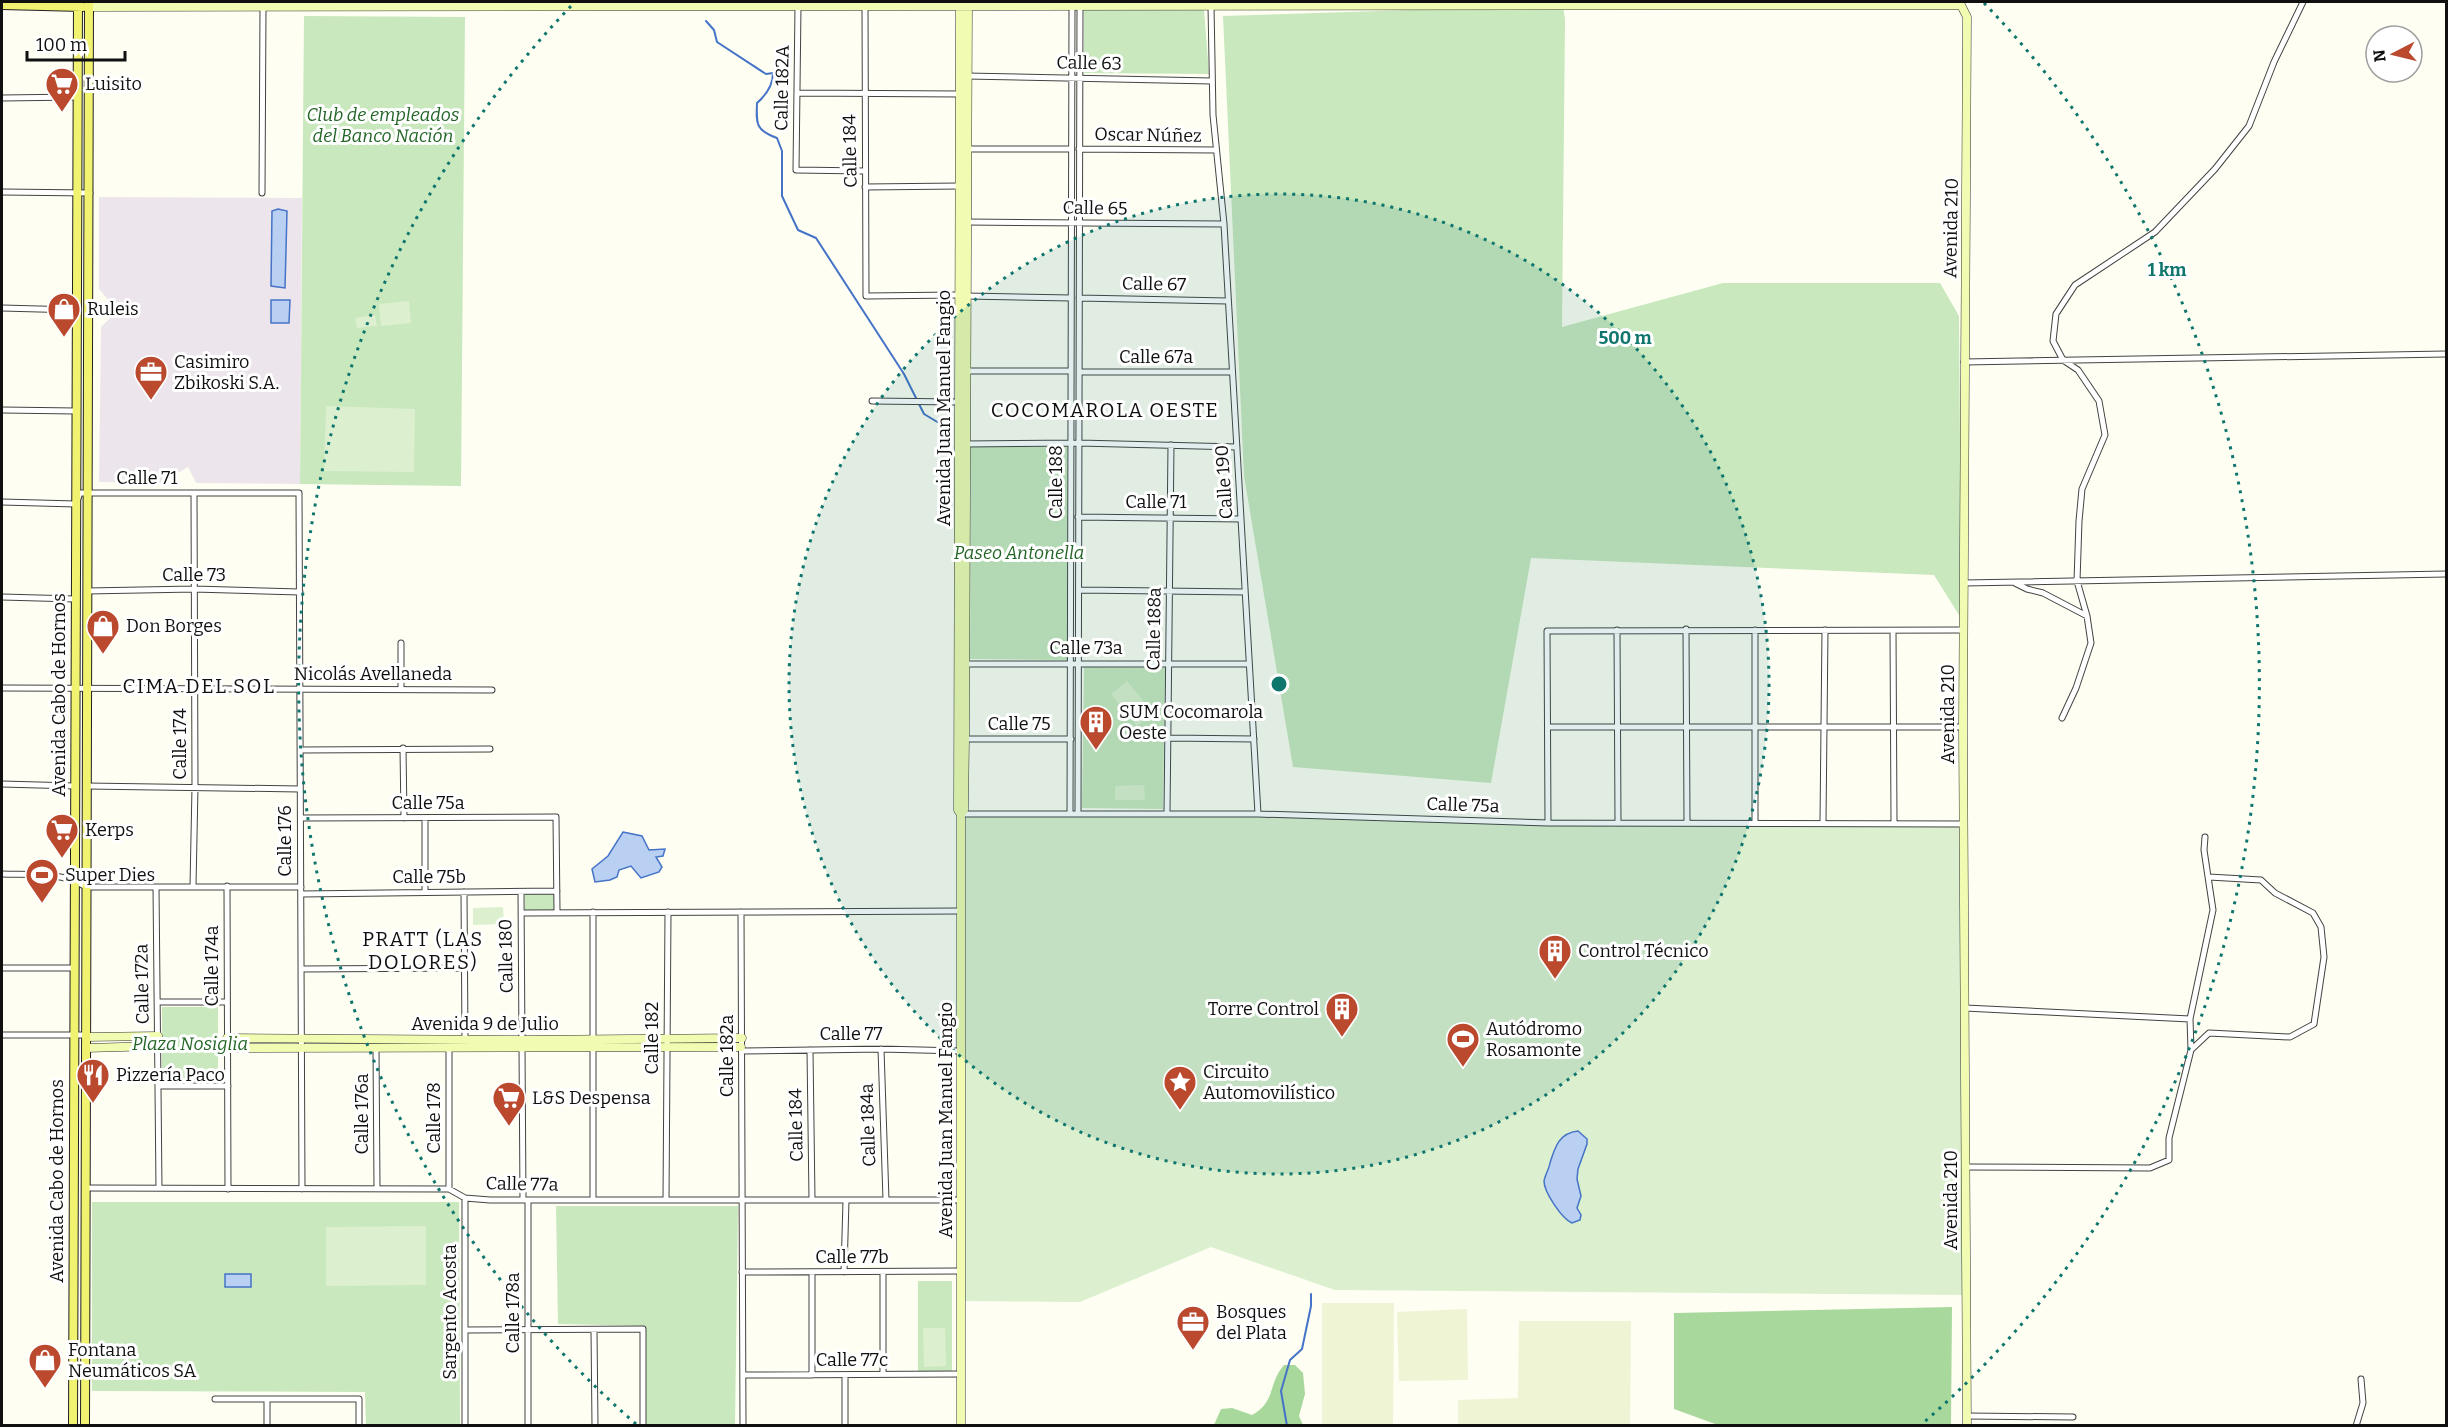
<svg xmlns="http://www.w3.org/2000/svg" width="2448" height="1427" font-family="Bitter,serif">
<rect width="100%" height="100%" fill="#fefef3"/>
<!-- industrial -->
<path fill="#ede5ec" d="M99,197L302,198L300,484L196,483L188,467L162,483L99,482L101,327L110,318L111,311L110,302L99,289Z"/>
<!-- farmland -->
<path fill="#eff4d4" d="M1322,1303H1394L1393,1425H1322Z
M1467,1309L1468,1380L1399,1381L1397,1312Z
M1519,1321H1631L1630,1425H1458V1400L1518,1398Z"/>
<!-- green -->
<path fill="#c9e8bd" d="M1530,6H1563L1565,20L1562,327L1723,283H1940L1959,316L1963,824L1959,796V615L1934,575L1531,558L1491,783L1293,767L1244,476L1223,16Z
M1084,9H1204L1209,74L1084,73Z
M304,16L465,17L461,486L300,484Z
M971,447H1067V660L970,659Z
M1084,667L1165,668L1163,809L1082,808Z
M525,894H554V910H525Z
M162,1007H218V1082H162Z
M92,1202H459L460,1425H366L365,1392L92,1391Z
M556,1206H738L735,1425H643L645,1326L558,1324Z
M918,1281H952V1371H918Z"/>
<!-- forest -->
<path fill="#a9d89d" d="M1952,1307L1951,1425H1718L1674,1409V1313Z
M1284,1365H1295L1303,1373L1305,1394L1299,1416L1303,1425H1214L1221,1409L1232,1408L1252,1415C1276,1402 1268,1383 1284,1365Z"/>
<!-- pitch -->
<path fill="#dcf0cf" d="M409,301L411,323L381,326L379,304Z
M375,315L377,326L357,328L355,318Z
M326,406L415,409L414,472L324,471Z
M1127,681L1153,713L1137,726L1111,694Z
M1144,785L1145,800H1115V786Z
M961,814H1258L1953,826L1963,824L1966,1295L1335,1290L1211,1247L1080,1302L961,1301Z
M503,907L504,924L473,925V908Z
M426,1226V1285L326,1286V1227Z
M923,1328H945L946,1366L924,1367Z"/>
<!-- water -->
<path fill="#bad0f3" stroke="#4473c7" stroke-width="1.5" d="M278,209L287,211L285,288L271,286L272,211Z
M271,300H290L289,323H271Z
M623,832L642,836L649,850L665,849L663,856L656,857L662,867L659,872L641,878L631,866L619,870L617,877L610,880L595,882L592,869L608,856Z
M1578,1131L1587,1139V1144L1578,1169L1577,1179L1581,1196L1577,1208L1581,1215L1580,1220L1572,1223C1562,1219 1544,1192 1544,1181C1545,1175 1549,1169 1550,1163C1555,1147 1559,1133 1578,1131Z
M225,1274H251V1287H225Z"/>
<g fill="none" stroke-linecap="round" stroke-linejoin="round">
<!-- stream -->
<path stroke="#4473c7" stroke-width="2" d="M706,21L714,30L717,42L766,74L773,73C773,85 765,96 757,103C756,125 756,130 777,138L782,151V196L798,230L816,238L904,374L924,414L939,423L948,441
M1287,1426L1281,1391L1290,1360L1302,1349L1311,1306V1294"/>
<!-- street casing -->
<g stroke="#434343" stroke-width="7">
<path id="street" d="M798,6L796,170L865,171
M865,6L866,296L959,295
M1211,6L1213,115L1224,224L1258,814
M966,76L1212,81
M797,93L960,94
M2,98L77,97
M966,149H1071
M1079,149L1216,150
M865,187L960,186
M2,192L90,193
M262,193L263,7L268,2
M966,222L1224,224
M966,296L1071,298
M1079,298L1228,301
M2,308L76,310
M1964,362L2446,354
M966,371H1071
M1079,372H1232
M872,401L958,402
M2,410L76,411
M965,444L1079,443L1237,447
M2,502L76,504L80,493H299L302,1189
M1078,517L1241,519
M1964,583L2446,574
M2015,583L2027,589L2043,593L2087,616
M1079,590L1245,592
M87,591L194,589L300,592
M2,597L75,599
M1686,629L1687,823
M1617,630L1618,823
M1893,631L1894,822
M963,664H1249
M2,688L492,690
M401,689V643
M2062,718L2076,688L2091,643L2087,616L2077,581L2079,521L2082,489L2105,435L2099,401L2078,370L2063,360L2053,341L2056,314L2075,285L2155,232L2215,169L2249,126L2274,62L2303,2
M1548,727H1963
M1168,738L1254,739
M963,739H1071
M403,748L404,818
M300,750L490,749
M2,784L75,786
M87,786L300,789
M1078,813L1080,6
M961,814H1258L1548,823L1963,824
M1070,814L1072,6
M1167,814L1171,445
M301,818L556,817L557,912
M425,818V892
M1823,822L1825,630
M1548,823L1547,631L1963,630
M1755,823V630
M2,874C30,875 61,871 86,887H301
M193,886L195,787L194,493
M227,886L228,1189
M156,887L159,1188
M464,892L465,1040
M521,892L523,1200
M301,894L557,891
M593,912V1200
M741,912L743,1426
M521,913L961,911
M2,968H74
M301,969L464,968
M158,1002H227
M1965,1008L2190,1019
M2,1035H86
M376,1047L377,1189
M449,1048V1189
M881,1049L886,1200
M810,1050L812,1200
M2191,1050L2190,1019L2213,910L2204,850L2205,837
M742,1051L881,1049L960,1051
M158,1086H228
M1966,1167L2150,1168L2169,1160V1138L2191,1050L2209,1033L2290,1037L2314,1024L2324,957L2321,927L2313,913L2275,893L2261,880L2209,877
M85,1188L449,1189L465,1198L490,1200H961
M465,1198V1426
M528,1200V1426
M666,1200L668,912
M742,1272L961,1271
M844,1272L846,1200
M883,1272V1374
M465,1330L643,1329V1426
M594,1330L595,1426
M743,1375L961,1374
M812,1375V1272
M215,1399H359V1426
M1967,1416L2073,1417
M267,1426V1399
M845,1426V1375
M2356,1426L2363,1403L2361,1379"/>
</g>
<!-- secondary casing -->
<g stroke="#323232" stroke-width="9">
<path id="secondary" d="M960,3L958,810L960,813
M89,7L1961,5L1967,17L1963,727L1967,1426
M86,1037L158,1036
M227,1038L522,1040L742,1038
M86,1048L158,1046
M227,1048L741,1047
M961,1426V814L964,810L965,739L968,3"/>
</g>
<!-- primary casing -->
<g stroke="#212121" stroke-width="10">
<path id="primary" d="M2,5L83,7
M73,1426L78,2
M85,1426L89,2"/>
</g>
<!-- street -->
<use href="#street" stroke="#fff" stroke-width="5"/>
<!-- secondary -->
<use href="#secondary" stroke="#f1fbb1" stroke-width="8"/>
<!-- primary -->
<use href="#primary" stroke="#f1f270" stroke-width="8"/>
</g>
<!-- distance rings -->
<circle cx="1279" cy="684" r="490" fill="#0f766e" fill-opacity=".12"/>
<g fill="none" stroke="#0f766e" stroke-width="3" stroke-dasharray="3 6">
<circle cx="1279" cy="684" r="490"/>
<path d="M636 1424A980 980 0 0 1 574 3M1984 3A980 980 0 0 1 1922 1424"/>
</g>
<!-- icons -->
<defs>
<g id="supermarket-pin" transform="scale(1.725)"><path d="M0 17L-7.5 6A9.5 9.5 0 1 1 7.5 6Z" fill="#ba492e" stroke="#fff"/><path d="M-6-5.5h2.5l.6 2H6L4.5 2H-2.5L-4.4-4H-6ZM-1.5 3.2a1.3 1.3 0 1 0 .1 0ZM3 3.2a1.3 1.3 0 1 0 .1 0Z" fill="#fff"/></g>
<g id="shop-pin" transform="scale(1.725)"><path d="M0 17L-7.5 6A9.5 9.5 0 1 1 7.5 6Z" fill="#ba492e" stroke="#fff"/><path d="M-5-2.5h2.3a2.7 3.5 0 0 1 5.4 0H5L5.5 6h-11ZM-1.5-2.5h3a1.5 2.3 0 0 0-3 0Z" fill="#fff"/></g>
<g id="office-pin" transform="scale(1.725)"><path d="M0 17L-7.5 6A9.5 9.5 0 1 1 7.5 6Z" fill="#ba492e" stroke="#fff"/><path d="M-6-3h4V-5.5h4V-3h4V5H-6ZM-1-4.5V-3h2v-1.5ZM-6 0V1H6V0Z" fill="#fff"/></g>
<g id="building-pin" transform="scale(1.725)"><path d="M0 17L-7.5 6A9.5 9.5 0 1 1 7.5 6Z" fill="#ba492e" stroke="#fff"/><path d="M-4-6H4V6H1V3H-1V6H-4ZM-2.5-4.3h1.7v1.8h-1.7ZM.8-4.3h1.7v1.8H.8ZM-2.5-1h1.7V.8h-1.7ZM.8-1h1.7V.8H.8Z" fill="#fff"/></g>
<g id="stadium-pin" transform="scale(1.725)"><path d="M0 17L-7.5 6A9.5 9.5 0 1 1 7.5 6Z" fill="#ba492e" stroke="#fff"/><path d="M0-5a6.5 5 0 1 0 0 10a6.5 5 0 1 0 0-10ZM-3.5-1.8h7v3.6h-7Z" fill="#fff"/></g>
<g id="restaurant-pin" transform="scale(1.725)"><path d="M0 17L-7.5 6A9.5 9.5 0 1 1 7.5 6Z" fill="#ba492e" stroke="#fff"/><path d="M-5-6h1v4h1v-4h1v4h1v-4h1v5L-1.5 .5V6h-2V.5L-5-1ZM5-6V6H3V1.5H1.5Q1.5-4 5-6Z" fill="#fff"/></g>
<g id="sight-pin" transform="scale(1.725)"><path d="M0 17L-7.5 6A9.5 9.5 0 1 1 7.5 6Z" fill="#ba492e" stroke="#fff"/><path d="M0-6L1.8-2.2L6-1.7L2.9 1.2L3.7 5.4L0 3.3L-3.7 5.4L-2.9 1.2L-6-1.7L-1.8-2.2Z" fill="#fff"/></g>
</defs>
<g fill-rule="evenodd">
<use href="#supermarket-pin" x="62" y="84"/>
<use href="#shop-pin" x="64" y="309"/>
<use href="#office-pin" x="151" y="372"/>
<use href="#shop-pin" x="103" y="626"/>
<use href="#building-pin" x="1096" y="722"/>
<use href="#supermarket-pin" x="62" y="830"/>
<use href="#stadium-pin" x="42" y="875"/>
<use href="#building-pin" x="1555" y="951"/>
<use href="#building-pin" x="1342" y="1009"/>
<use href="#stadium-pin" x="1463" y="1039"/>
<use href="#restaurant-pin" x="93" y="1075"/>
<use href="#sight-pin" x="1180" y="1082"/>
<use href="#supermarket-pin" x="509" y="1098"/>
<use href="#office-pin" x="1193" y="1322"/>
<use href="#shop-pin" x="45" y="1360"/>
</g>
<g text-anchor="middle" stroke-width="6" stroke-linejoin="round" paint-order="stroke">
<!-- street labels -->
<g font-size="18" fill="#101010" stroke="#fff">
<text transform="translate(1089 63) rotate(1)" y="6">Calle 63</text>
<text transform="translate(782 88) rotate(-89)" y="6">Calle 182A</text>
<text transform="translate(1148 135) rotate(1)" y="6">Oscar Núñez</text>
<text transform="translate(850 151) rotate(-91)" y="6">Calle 184</text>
<text transform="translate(1095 208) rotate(1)" y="6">Calle 65</text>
<text transform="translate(1951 228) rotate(-89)" y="6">Avenida 210</text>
<text transform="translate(1154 284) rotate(1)" y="6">Calle 67</text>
<text x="1156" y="363">Calle 67a</text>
<text transform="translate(944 408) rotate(-90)" y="6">Avenida Juan Manuel Fangio</text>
<text x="147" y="484">Calle 71</text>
<text transform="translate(1056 482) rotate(-90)" y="6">Calle 188</text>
<text transform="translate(1224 482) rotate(-94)" y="6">Calle 190</text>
<text x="1156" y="508">Calle 71</text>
<text x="194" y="581">Calle 73</text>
<text transform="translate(1154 629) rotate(-89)" y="6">Calle 188a</text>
<text x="1086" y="654">Calle 73a</text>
<text x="373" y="680">Nicolás Avellaneda</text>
<text transform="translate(59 695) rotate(-90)" y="6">Avenida Cabo de Hornos</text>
<text transform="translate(1948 714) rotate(-90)" y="6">Avenida 210</text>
<text x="1019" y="730">Calle 75</text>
<text transform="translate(180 744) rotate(-90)" y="6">Calle 174</text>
<text x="428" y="809">Calle 75a</text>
<text transform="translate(1463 805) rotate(2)" y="6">Calle 75a</text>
<text transform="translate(285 841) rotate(-90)" y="6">Calle 176</text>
<text x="429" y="883">Calle 75b</text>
<text transform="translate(506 956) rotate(-91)" y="6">Calle 180</text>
<text transform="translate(212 966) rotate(-90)" y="6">Calle 174a</text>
<text transform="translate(142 984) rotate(-91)" y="6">Calle 172a</text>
<text x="485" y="1030">Avenida 9 de Julio</text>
<text x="851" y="1040">Calle 77</text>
<text transform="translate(652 1038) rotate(-90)" y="6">Calle 182</text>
<text transform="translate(727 1056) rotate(-90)" y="6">Calle 182a</text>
<text transform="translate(362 1114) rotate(-90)" y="6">Calle 176a</text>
<text transform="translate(434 1118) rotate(-90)" y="6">Calle 178</text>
<text transform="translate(946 1120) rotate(-90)" y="6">Avenida Juan Manuel Fangio</text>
<text transform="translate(796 1125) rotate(-91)" y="6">Calle 184</text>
<text transform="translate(868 1125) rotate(-92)" y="6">Calle 184a</text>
<text transform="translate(57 1181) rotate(-90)" y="6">Avenida Cabo de Hornos</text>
<text transform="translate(522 1184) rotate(1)" y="6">Calle 77a</text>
<text transform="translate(1951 1200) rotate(-90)" y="6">Avenida 210</text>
<text x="852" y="1263">Calle 77b</text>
<text transform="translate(450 1312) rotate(-90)" y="6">Sargento Acosta</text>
<text transform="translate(513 1313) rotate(-90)" y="6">Calle 178a</text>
<text x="852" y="1366">Calle 77c</text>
</g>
<!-- poi labels -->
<g font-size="18" fill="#101010" stroke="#fff" text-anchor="start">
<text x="85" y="90">Luisito</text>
<text x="87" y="315">Ruleis</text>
<text x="174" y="368">Casimiro<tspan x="174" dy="21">Zbikoski S.A.</tspan></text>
<text x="126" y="632">Don Borges</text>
<text x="1119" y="718">SUM Cocomarola<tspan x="1119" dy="21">Oeste</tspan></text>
<text x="85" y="836">Kerps</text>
<text x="65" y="881">Super Dies</text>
<text x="1578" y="957">Control Técnico</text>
<text x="1319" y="1015" text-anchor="end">Torre Control</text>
<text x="1486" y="1035">Autódromo<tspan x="1486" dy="21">Rosamonte</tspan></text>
<text x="1203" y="1078">Circuito<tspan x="1203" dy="21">Automovilístico</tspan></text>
<text x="116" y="1081">Pizzería Paco</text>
<text x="532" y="1104">L&amp;S Despensa</text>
<text x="1216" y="1318">Bosques<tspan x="1216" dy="21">del Plata</tspan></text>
<text x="68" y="1356">Fontana<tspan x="68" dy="21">Neumáticos SA</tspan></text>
</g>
<!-- park labels -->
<g font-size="18" font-style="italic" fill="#226525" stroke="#fff">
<text x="383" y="121">Club de empleados<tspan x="383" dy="21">del Banco Nación</tspan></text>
<text x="1019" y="559">Paseo Antonella</text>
<text x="190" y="1050">Plaza Nosiglia</text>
</g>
<!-- neighbourhood labels -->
<g font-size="20" letter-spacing="1.5" fill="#101010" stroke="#fff">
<text x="1105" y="417">COCOMAROLA OESTE</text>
<text x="199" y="693">CIMA DEL SOL</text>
<text x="423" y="946">PRATT (LAS<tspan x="423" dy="23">DOLORES)</tspan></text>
</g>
</g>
<circle cx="1279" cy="684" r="9" fill="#0f766e" stroke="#fff" stroke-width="3"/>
<g font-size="18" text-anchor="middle" font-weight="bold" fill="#0f766e" stroke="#fff" stroke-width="6" stroke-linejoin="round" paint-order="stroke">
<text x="2167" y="276">1 km</text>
<text x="1625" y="344">500 m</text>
</g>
<!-- border -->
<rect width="2448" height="1427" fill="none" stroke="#101010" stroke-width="6"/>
<!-- north arrow -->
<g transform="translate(2394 54) rotate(263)"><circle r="28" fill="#ffffff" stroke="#9f9f9f" stroke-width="1.5"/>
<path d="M0-4.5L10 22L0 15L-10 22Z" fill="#ba492e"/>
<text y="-9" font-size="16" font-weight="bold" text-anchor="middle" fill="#101010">N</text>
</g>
<!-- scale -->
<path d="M27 51v9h98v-9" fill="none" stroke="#101010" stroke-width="3"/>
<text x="36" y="51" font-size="18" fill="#101010" stroke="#ffffff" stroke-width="4.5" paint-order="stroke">100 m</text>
</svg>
